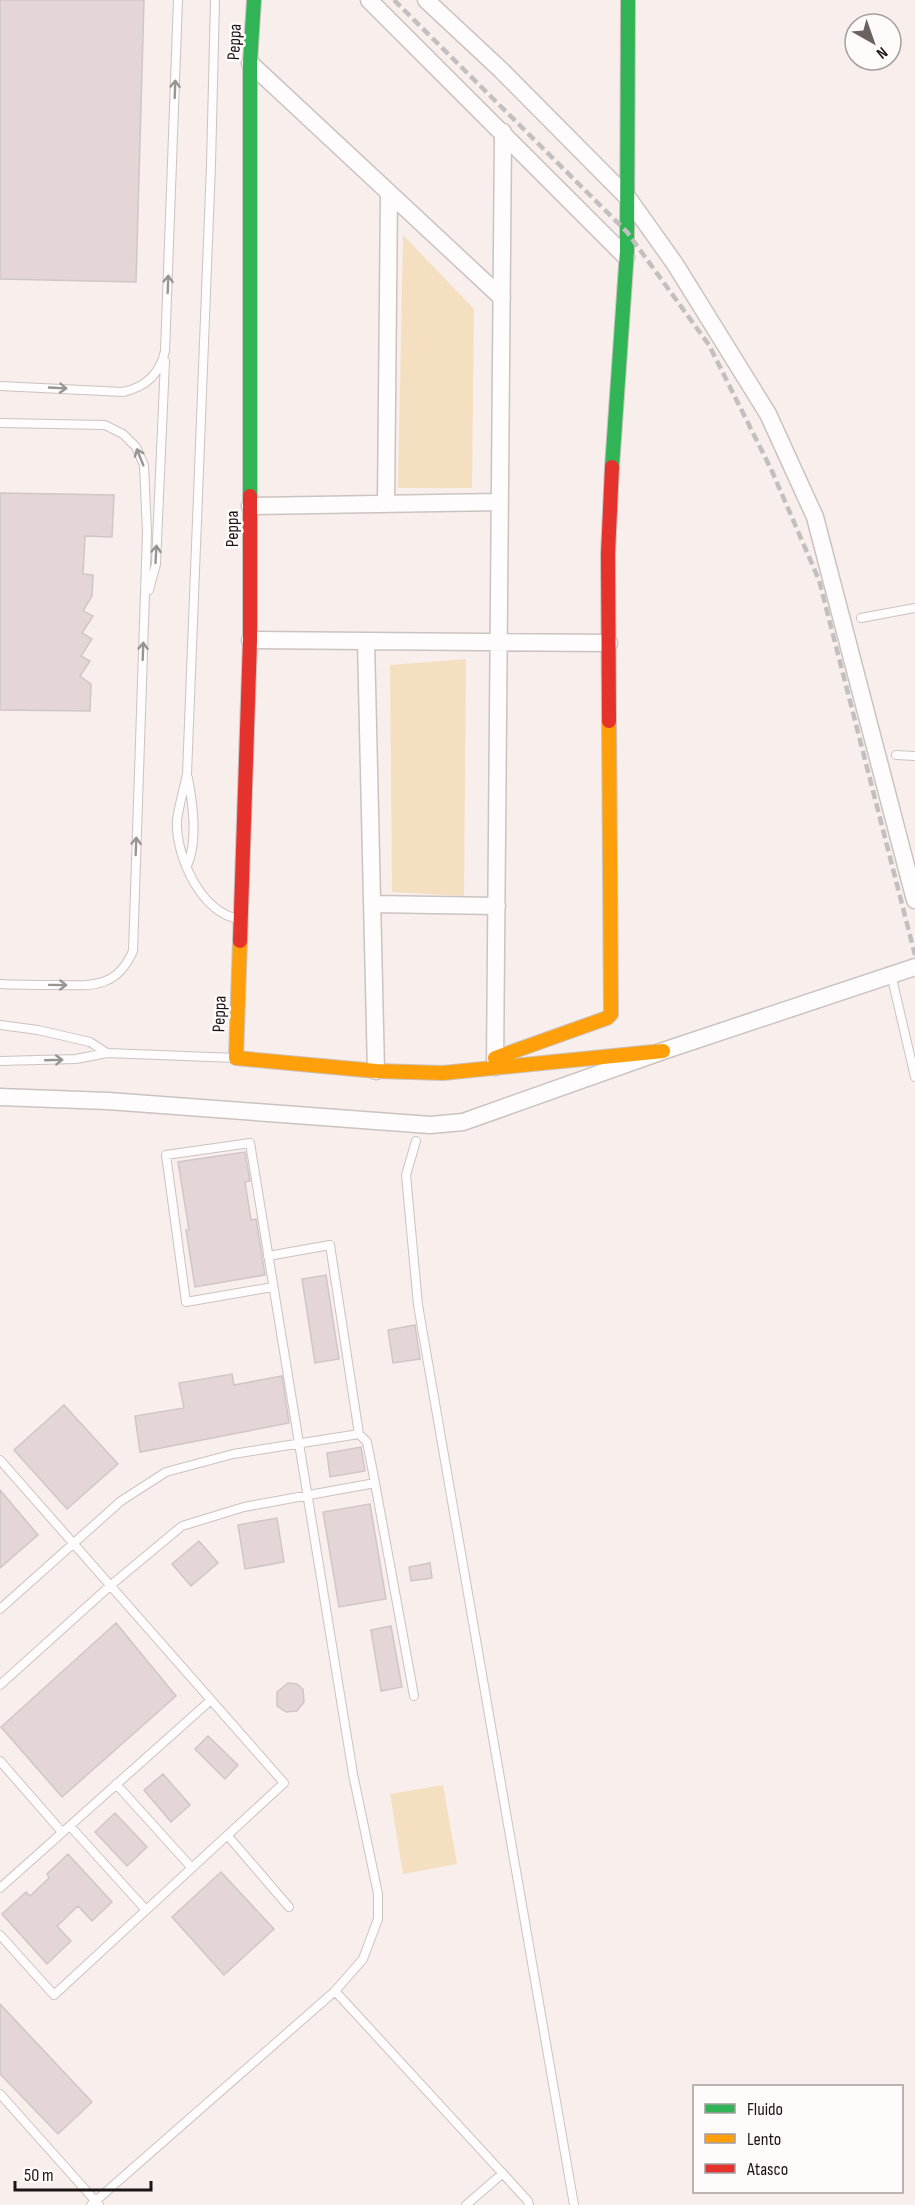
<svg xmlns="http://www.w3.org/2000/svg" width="915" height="2205" font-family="'Sofia Sans Condensed',sans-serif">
<rect width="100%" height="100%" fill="#f8eeeb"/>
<!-- green -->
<path fill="#f4e0c0" d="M403,235L474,309L472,488H398Z
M466,659L464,896L392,892L390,665Z
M443,1785L457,1864L403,1874L390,1794Z"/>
<!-- building -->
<path fill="#e4d5d6" stroke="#cec7c6" stroke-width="1.5" d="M0,0H144L136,282L0,279Z
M0,493L114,495L112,537L85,536L83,574L93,575L92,596L83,611L93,616L82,633L92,639L81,656L90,661L80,676L91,684L90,711L0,710Z
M245,1152L250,1181L245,1182L251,1220L256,1219L265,1275L195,1287L186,1230H189L178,1162Z
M326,1275L339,1359L315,1363L302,1279Z
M415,1325L420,1359L393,1363L388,1330Z
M232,1374L234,1385L282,1376L289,1423L140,1452L135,1416L184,1408L179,1383Z
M64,1405L118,1464L67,1509L14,1450Z
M361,1447L365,1471L330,1477L327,1453Z
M0,1490L38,1535L0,1568Z
M370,1504L386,1599L339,1607L323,1512Z
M277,1518L284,1562L245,1569L238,1525Z
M199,1541L218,1563L191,1586L172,1564Z
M430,1563L432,1578L411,1581L409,1567Z
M116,1623L176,1696L62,1797L1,1727Z
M391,1626L402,1687L381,1691L371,1630Z
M288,1683L297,1684L303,1689L304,1702L297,1711L286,1712L277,1706V1692Z
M208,1736L238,1765L225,1779L195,1749Z
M163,1774L190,1805L171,1822L144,1790Z
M115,1813L147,1847L127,1866L95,1832Z
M68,1854L112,1902L92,1921L78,1906L57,1926L71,1941L47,1964L2,1914L26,1892L30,1896L49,1878L47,1874Z
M221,1872L274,1929L224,1975L172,1917Z
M0,2004L92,2102L58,2134L0,2074Z"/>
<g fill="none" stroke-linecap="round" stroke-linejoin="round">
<!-- lane casing -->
<g stroke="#cbc3c1" stroke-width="10">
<path id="lane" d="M215,0L211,165L187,774C184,789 179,805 177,820C175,856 202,915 240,919
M0,386L123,392C146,387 160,374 165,351L178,0
M0,423L105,425L123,434L136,447L144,465L147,533L133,951C117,988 92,986 57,985C38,985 19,985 0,984
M149,590L156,564L165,361
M861,618L915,608
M896,755L915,756
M187,866C198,841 193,805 188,778
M891,974L915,1077
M0,1025L38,1030L90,1042L107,1053
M0,1061L76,1059L107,1053L236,1058
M416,1141L406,1175L418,1305L574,2205
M268,1256L330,1245L359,1434L367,1442L375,1483L414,1696
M0,1460L284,1783L54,1995L0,1935
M0,1609L121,1501L166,1472L233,1454L359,1434
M0,1685L111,1585L182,1526L244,1507L375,1483
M0,1761L62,1832
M116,1784L192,1868
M70,1826L146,1910
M228,1836L289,1907
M0,1888L211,1700
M335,1991L528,2201L529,2205
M0,2094L99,2205
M91,2205L335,1991L363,1959L378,1919V1894L353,1774L250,1143L166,1155L186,1302L273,1287
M466,2205L503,2173"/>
</g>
<!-- street casing -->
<g stroke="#cbc3c1" stroke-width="19">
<path id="street" d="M369,0L626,257
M426,0L501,70L628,198L675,264L768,414L815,517L915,900
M250,63L502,298
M386,504L389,193
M250,506L500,502
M250,640L609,643
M366,641L376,1071
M372,904L497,906
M495,1067L503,132
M0,1097L108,1101L430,1125L463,1122L663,1051L915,967"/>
</g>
<!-- fast casing -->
<g stroke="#cbc3c1" stroke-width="16">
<path id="fast" d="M612,467L627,251L628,0
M250,496V63L254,0"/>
</g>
<!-- slow casing -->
<g stroke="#cbc3c1" stroke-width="16">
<path id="slow" d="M240,941L236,1058L376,1071L443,1073L663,1051
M495,1058L607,1018L611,1014L609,721"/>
</g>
<!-- jam casing -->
<g stroke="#cbc3c1" stroke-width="16">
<path id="jam" d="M609,721L608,554L612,467
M240,941L250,640V496"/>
</g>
<!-- lane -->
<use href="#lane" stroke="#fefcfc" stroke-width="8"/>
<!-- street -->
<use href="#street" stroke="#fefcfc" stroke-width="16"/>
<!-- fast -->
<use href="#fast" stroke="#30b455" stroke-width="14"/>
<!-- slow -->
<use href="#slow" stroke="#ff9f0a" stroke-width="14"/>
<!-- jam -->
<use href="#jam" stroke="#e5322d" stroke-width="14"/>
<!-- rail -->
<path stroke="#c2bfbf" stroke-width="4.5" stroke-dasharray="9 4.5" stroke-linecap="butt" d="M394,0L627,232L709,345L771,469L819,580L915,955"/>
</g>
<!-- one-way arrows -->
<defs><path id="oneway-shaft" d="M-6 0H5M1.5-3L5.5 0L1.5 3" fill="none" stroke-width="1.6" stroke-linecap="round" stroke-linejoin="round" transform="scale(1.5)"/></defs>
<g stroke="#989494">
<use href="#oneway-shaft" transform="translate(175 89) rotate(-88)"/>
<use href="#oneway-shaft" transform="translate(168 284) rotate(-88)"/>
<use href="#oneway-shaft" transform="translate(58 388) rotate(3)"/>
<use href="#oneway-shaft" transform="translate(140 457) rotate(-112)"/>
<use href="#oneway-shaft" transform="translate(156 554) rotate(-87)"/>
<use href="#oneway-shaft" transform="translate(143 651) rotate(-88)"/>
<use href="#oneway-shaft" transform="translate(136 846) rotate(-88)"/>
<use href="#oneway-shaft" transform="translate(58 985) rotate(1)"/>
<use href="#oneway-shaft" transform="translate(54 1060) rotate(-2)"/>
</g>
<g text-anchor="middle" stroke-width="5" stroke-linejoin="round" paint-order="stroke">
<!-- street labels -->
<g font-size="18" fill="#1c1614" stroke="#fffbfa">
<text transform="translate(234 42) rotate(-87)" y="6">Peppa</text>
<text transform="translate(232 529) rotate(-90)" y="6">Peppa</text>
<text transform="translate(219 1014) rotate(-88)" y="6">Peppa</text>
</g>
</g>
<!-- legend -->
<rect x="693" y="2085" width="210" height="108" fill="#fffbfa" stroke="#a49f9e" stroke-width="1.5"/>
<rect x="705" y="2104" width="30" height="9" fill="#30b455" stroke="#a49f9e" stroke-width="1.5"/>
<text x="747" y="2115" font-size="18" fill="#1c1614">Fluido</text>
<rect x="705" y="2134" width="30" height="9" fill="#ff9f0a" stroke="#a49f9e" stroke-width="1.5"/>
<text x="747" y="2145" font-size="18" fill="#1c1614">Lento</text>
<rect x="705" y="2164" width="30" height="9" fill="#e5322d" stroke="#a49f9e" stroke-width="1.5"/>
<text x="747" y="2175" font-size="18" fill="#1c1614">Atasco</text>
<!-- north arrow -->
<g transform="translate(873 42) rotate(140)"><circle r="28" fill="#fffbfa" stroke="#a49f9e" stroke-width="1.5"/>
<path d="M0-4.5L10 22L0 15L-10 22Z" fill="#69625f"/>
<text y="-9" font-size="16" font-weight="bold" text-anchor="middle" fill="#1c1614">N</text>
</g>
<!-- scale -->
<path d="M15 2181v9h136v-9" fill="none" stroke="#1c1614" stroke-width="3"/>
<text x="24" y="2181" font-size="18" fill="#1c1614" stroke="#fffbfa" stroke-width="4.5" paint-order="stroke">50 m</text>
</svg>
